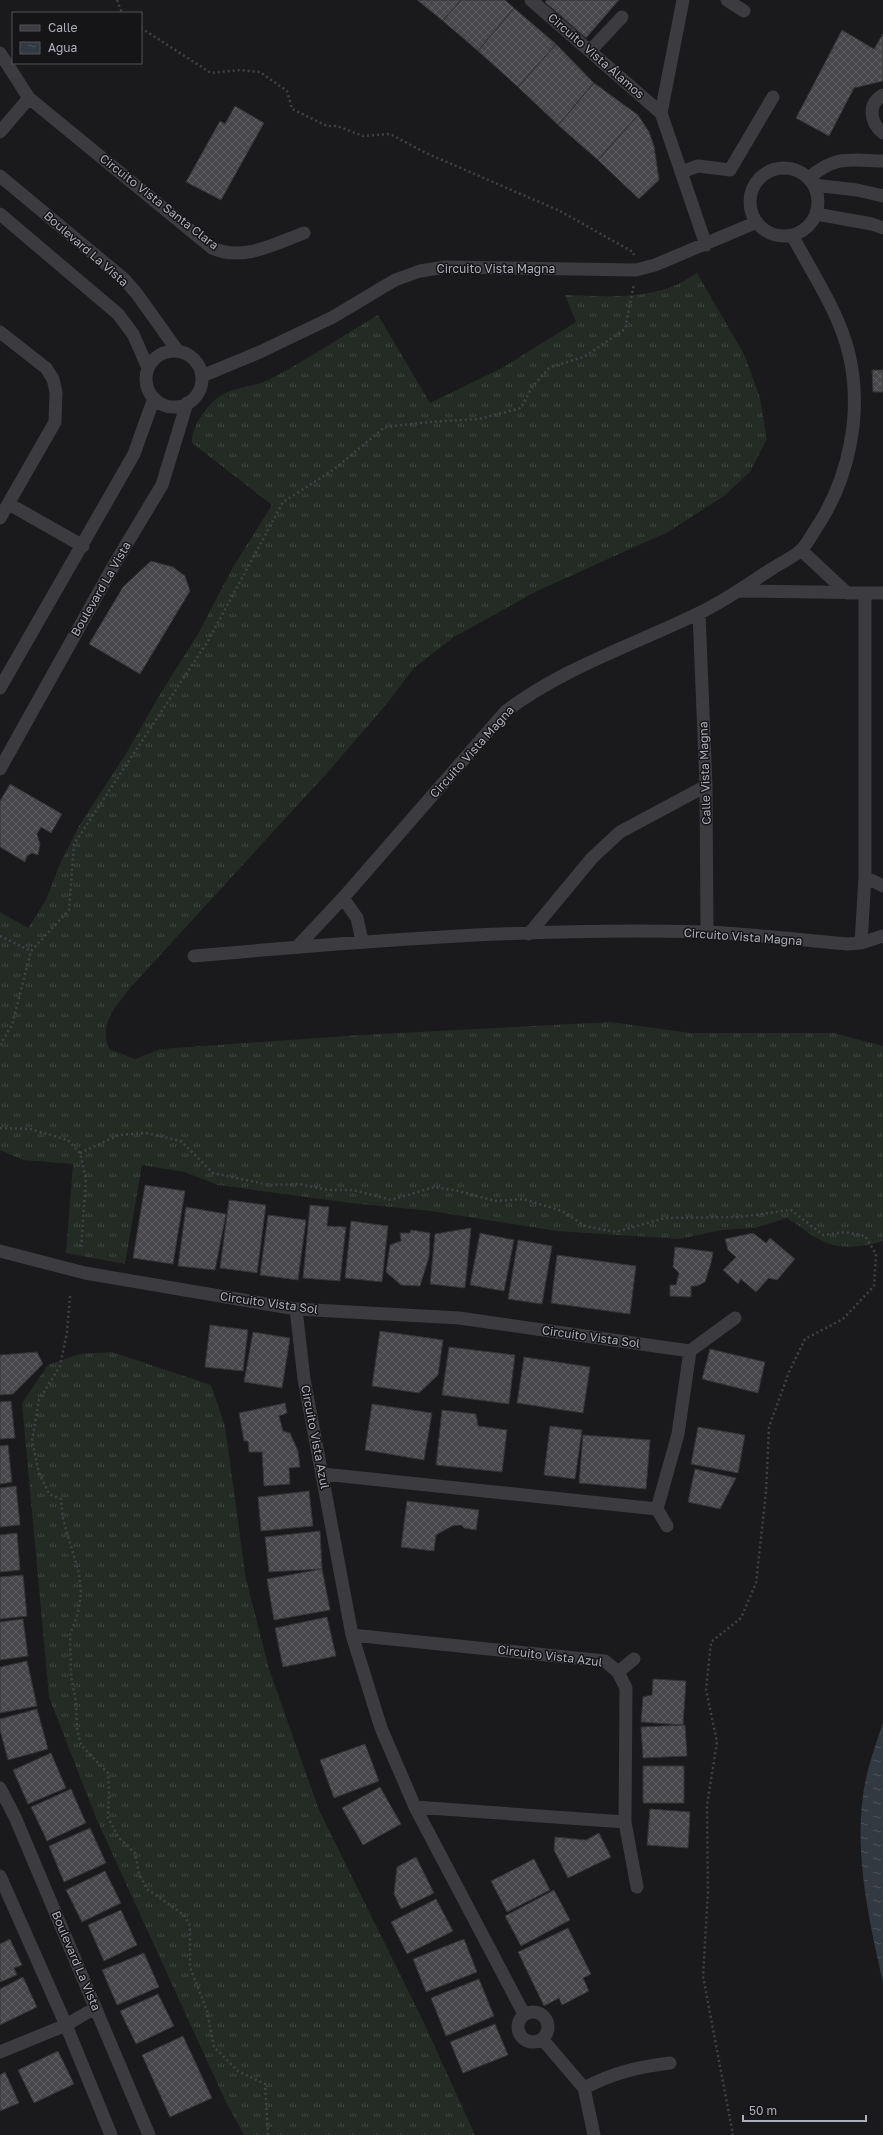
<svg xmlns="http://www.w3.org/2000/svg" width="883" height="2135" font-family="'Golos Text',sans-serif">
<defs>
<pattern id="grass-tufts" width="24" height="20" patternUnits="userSpaceOnUse"><rect width="24" height="20" fill="#242b25"/><path d="M3 7l-1-3M5 7V3M7 7l1-3M15 17l-1-3M17 17v-4M19 17l1-3" fill="none" stroke="#414743"/></pattern>
<pattern id="water-ripples" width="26" height="14" patternUnits="userSpaceOnUse"><rect width="26" height="14" fill="#323940"/><path d="M2 4q2-2 4 0t4 0M15 11q2-2 4 0t4 0" fill="none" stroke="#4d535a"/></pattern>
<pattern id="building-cross-hatch" width="8" height="8" patternUnits="userSpaceOnUse"><rect width="8" height="8" fill="#47464b"/><path d="M0 0l8 8M0 8l8-8" fill="none" stroke="#5f5e63"/></pattern>
</defs>
<rect width="100%" height="100%" fill="#1a191b"/>
<!-- grass -->
<path fill="url(#grass-tufts)" d="M697,273L745,356L760,398L767,439L750,472L724,496L668,532L537,591L454,637L414,668L385,706L328,772L130,988C115,1008 99,1022 109,1049L135,1059L161,1049L360,1035L611,1022L690,1033H834L883,1046V1241C867,1246 843,1250 827,1243C813,1238 800,1226 787,1218L755,1228L722,1230L679,1239L556,1231L431,1211L350,1203L218,1185L184,1172L142,1165L125,1264L66,1253L73,1164L23,1160L0,1150V912L28,928L46,900L59,866L79,826L127,752L159,696L198,634L233,567L272,505L192,443C191,429 204,409 216,399C232,386 253,388 270,379C307,360 342,336 378,315L430,403L502,368L576,322L565,295C601,296 642,300 676,285C683,282 690,277 697,273Z
M112,1352L211,1385L225,1426L246,1579L269,1669L319,1810L424,2023L475,2135H244L225,2100L96,1818L49,1697L22,1403L48,1365L79,1354Z"/>
<!-- water -->
<path fill="url(#water-ripples)" d="M883,1722V1982C868,1917 851,1840 867,1774C871,1756 878,1739 883,1722Z"/>
<!-- building -->
<path fill="url(#building-cross-hatch)" stroke="#343437" d="M417,0H461L443,21Z
M461,0H505L514,8L478,51L443,21Z
M547,0H619L586,38L545,2Z
M514,8L556,44L518,87L478,51Z
M842,30L874,49L883,34V81L854,88L829,136L796,118Z
M556,44L594,83L558,125L518,87Z
M594,83L638,115L598,160L558,125Z
M235,106L264,123L221,200L186,182L220,121L225,124Z
M638,115L649,132L654,146L659,180L639,199L598,160Z
M872,370H883V392H873Z
M151,561L173,567L185,576L190,591L140,674L89,644L123,587Z
M10,784L62,814L51,833L41,827L37,834L40,844L38,855L32,853L27,856L25,862L0,847V801Z
M145,1185L185,1191L173,1264L133,1258Z
M229,1200L266,1205L257,1273L220,1268Z
M310,1205L329,1207L327,1226L346,1227L340,1281L303,1278Z
M186,1207L226,1214L215,1270L178,1266Z
M268,1215L306,1220L298,1280L260,1275Z
M351,1221L388,1226L382,1282L345,1278Z
M471,1228L465,1288L430,1284L435,1234Z
M411,1230L430,1233L429,1257L420,1286L401,1285L386,1272L390,1245L401,1241L400,1233H410Z
M480,1233L514,1240L504,1291L470,1285Z
M753,1233L766,1243L770,1238L795,1259L777,1280L769,1278L756,1292L741,1279L738,1284L723,1270L736,1257L728,1250L725,1239Z
M518,1240L552,1246L542,1304L508,1299Z
M675,1247L713,1252L711,1263L705,1282L697,1286H691V1297L670,1296V1285H676L679,1273L673,1267Z
M557,1255L636,1266L630,1314L551,1303Z
M210,1325L248,1330L243,1371L205,1367Z
M380,1331L443,1340L438,1375L419,1393L372,1386Z
M253,1332L290,1338L282,1388L244,1382Z
M449,1347L515,1355L509,1404L442,1395Z
M710,1349L765,1362L758,1393L702,1379Z
M37,1352L43,1364L13,1394L0,1395V1355Z
M524,1357L590,1367L583,1413L517,1403Z
M11,1401L15,1438L0,1439V1402Z
M285,1403L287,1413L279,1416L283,1431L290,1433L298,1451L300,1467L289,1468L290,1484L264,1486L262,1452H249L248,1441H244L239,1413Z
M372,1404L432,1413L424,1460L365,1450Z
M442,1410L476,1414L478,1426L507,1430L502,1472L436,1465Z
M550,1426L582,1430L575,1479L544,1475Z
M698,1427L745,1435L738,1473L691,1464Z
M583,1435L650,1440L646,1489L579,1483Z
M8,1445L12,1482L0,1484V1446Z
M695,1469L736,1478L720,1509L688,1502Z
M16,1486L20,1525L0,1527V1488Z
M309,1491L313,1526L261,1531L258,1497Z
M407,1501L479,1510L476,1530L464,1528L461,1525L452,1526L436,1535L434,1551L401,1547Z
M320,1531L322,1569L269,1572L265,1537Z
M17,1533L20,1570L0,1572V1535Z
M322,1569L330,1610L274,1620L267,1579Z
M23,1575L27,1616L0,1619V1577Z
M327,1617L336,1656L283,1667L275,1628Z
M23,1619L28,1656L0,1660V1622Z
M27,1661L37,1706L0,1713V1667Z
M653,1679L686,1681L683,1725L641,1722L643,1697L652,1695Z
M37,1709L48,1749L8,1760L0,1730V1719Z
M685,1725L687,1756L643,1758L641,1727Z
M365,1744L379,1781L334,1798L320,1760Z
M51,1753L66,1788L28,1804L13,1770Z
M643,1766H684V1803H643Z
M380,1787L401,1824L363,1845L342,1808Z
M71,1789L86,1823L47,1841L31,1807Z
M650,1809L690,1812L688,1848L647,1845Z
M90,1828L106,1863L64,1882L49,1846Z
M599,1833L611,1857L568,1878L554,1850L555,1837L586,1840Z
M416,1857L434,1893L401,1909L394,1894L397,1867Z
M534,1859L550,1890L507,1912L491,1881Z
M105,1871L121,1903L82,1922L66,1890Z
M554,1890L570,1920L521,1946L505,1916Z
M436,1899L453,1931L407,1954L391,1922Z
M121,1910L137,1945L104,1961L88,1925Z
M568,1928L591,1974L583,1978L589,1991L562,2005L559,1998L544,2006L518,1952Z
M10,1939L22,1965L14,1968L17,1975L0,1982V1944Z
M464,1939L477,1972L426,1992L413,1959Z
M144,1953L159,1987L117,2005L102,1970Z
M23,1977L37,2007L0,2025V1989Z
M479,1979L494,2016L446,2036L431,1998Z
M158,1994L174,2026L136,2044L120,2011Z
M495,2024L508,2055L463,2073L450,2042Z
M183,2036L212,2098L170,2117L142,2055Z
M58,2051L74,2084L34,2103L18,2070Z
M5,2072L19,2103L0,2111V2075Z"/>
<g fill="none" stroke-linecap="round" stroke-linejoin="round">
<!-- path -->
<path stroke="#414247" stroke-width="2.5" stroke-dasharray="2 3" stroke-linecap="butt" d="M117,0L122,13
M141,28L211,73L240,70L260,72L287,91L292,109L327,126H337L363,136L390,134L426,153L560,211L633,252L634,255
M0,936L31,951
M0,1045L12,1025L31,951L69,910L74,844L208,641L283,502L333,470L385,427L429,422L479,419L521,408L532,387L550,367L584,357L625,329L634,284
M0,1128L30,1129L68,1140L80,1153L86,1179L81,1250
M80,1153L119,1135L146,1133L181,1141L213,1173L269,1185L299,1184L328,1190H353L391,1200L434,1187L459,1191L495,1201L523,1199L562,1211L585,1226L616,1232L665,1218L739,1217L791,1210L823,1235L845,1232L865,1236L876,1254L874,1286L843,1319L805,1339L789,1372L769,1427L766,1492L756,1583L741,1618L711,1642L706,1690L717,1742L707,1805L708,1892L703,1976L733,2135
M70,1296L67,1332L60,1366L39,1400L32,1441L39,1473L49,1494L61,1499L63,1519L79,1573L81,1593L78,1613L70,1635L71,1676L76,1702L77,1729L81,1745L108,1773L109,1790L108,1818L119,1838L135,1853L139,1874L147,1889L184,1915L190,1926V1967L207,2011L214,2047L238,2071L265,2084L268,2135"/>
<!-- street -->
<path stroke="#3b3b40" stroke-width="13" d="M531,0L661,113
M683,0L661,113L706,245
M727,0L744,11
M590,51L622,17
M0,53L29,98L212,248C243,262 274,244 304,233
M883,95C867,104 870,123 883,133
M0,132L29,98
M750 202a34 34 0 1 1 68 0a34 34 0 1 1-68 0Z
M681,172L698,166L730,170L773,97
M0,176L124,279L137,294L177,350
M809,178C835,155 850,160 883,161
M814,185L857,190L883,196
M0,214L118,314L133,334L148,368
M816,214L872,224L883,228
M0,332L46,368L53,379L56,392L55,422L0,518
M146 379a28 28 0 1 1 56 0a28 28 0 1 1-56 0Z
M202,376L260,352L333,317L395,280L420,271L445,267L636,270L655,265L757,222
M9,504L83,546
M801,550L847,593
M738,591L883,593
M699,613L706,786L707,932
M0,688L134,454L154,398
M0,769L114,565L162,485L187,403
M865,877L883,886
M343,898L357,918L362,941
M529,934L592,858L620,832L706,786
M861,943L865,877V594
M297,947L343,898L506,711C563,668 633,645 697,614C724,602 748,584 773,568C782,562 794,557 801,550C807,544 811,536 815,530C849,480 863,413 849,354C839,312 812,273 792,235
M194,956C364,941 535,927 706,932C753,934 800,940 847,944L861,943L883,936
M0,1251L85,1273L296,1309L459,1318L690,1351
M296,1309L304,1379L352,1635L381,1728L415,1807L524,2014
M690,1351L735,1318
M323,1474L657,1509
M657,1509L678,1434L690,1351
M657,1509L667,1526
M352,1635L605,1661L618,1672L626,1688L625,1822L637,1887
M618,1672L634,1659
M0,1788L15,1817L149,2135
M415,1807L625,1822
M0,1876L66,2025L111,2135
M518 2027a15 15 0 1 1 30 0a15 15 0 1 1-30 0Z
M543,2040L584,2088L594,2135
M0,2052L66,2025L95,2008
M584,2088C613,2073 637,2067 670,2063"/>
</g>
<g text-anchor="middle" stroke-width="3" stroke-linejoin="round" paint-order="stroke">
<!-- street labels -->
<g font-size="12" fill="#adafba" stroke="#151416">
<text transform="translate(596 56) rotate(41)" y="4">Circuito Vista Álamos</text>
<text transform="translate(159 202) rotate(38)" y="4">Circuito Vista Santa Clara</text>
<text transform="translate(86 249) rotate(41)" y="4">Boulevard La Vista</text>
<text x="496" y="273">Circuito Vista Magna</text>
<text transform="translate(101 589) rotate(-60)" y="4">Boulevard La Vista</text>
<text transform="translate(472 752) rotate(-48)" y="4">Circuito Vista Magna</text>
<text transform="translate(705 773) rotate(-92)" y="4">Calle Vista Magna</text>
<text transform="translate(743 937) rotate(4)" y="4">Circuito Vista Magna</text>
<text transform="translate(269 1303) rotate(8)" y="4">Circuito Vista Sol</text>
<text transform="translate(591 1337) rotate(8)" y="4">Circuito Vista Sol</text>
<text transform="translate(315 1437) rotate(79)" y="4">Circuito Vista Azul</text>
<text transform="translate(550 1656) rotate(7)" y="4">Circuito Vista Azul</text>
<text transform="translate(76 1961) rotate(67)" y="4">Boulevard La Vista</text>
</g>
</g>
<!-- legend -->
<rect x="12" y="12" width="130" height="52" fill="#151416" stroke="#525258"/>
<rect x="20" y="25" width="20" height="6" fill="#3b3b40" stroke="#525258"/>
<text x="48" y="32" font-size="12" fill="#adafba">Calle</text>
<rect x="20" y="42" width="20" height="12" fill="url(#water-ripples)" stroke="#525258"/>
<text x="48" y="52" font-size="12" fill="#adafba">Agua</text>
<!-- scale -->
<path d="M743 2115v6h123v-6" fill="none" stroke="#adafba" stroke-width="2"/>
<text x="749" y="2115" font-size="12" fill="#adafba" stroke="#151416" stroke-width="3" paint-order="stroke">50 m</text>
</svg>
